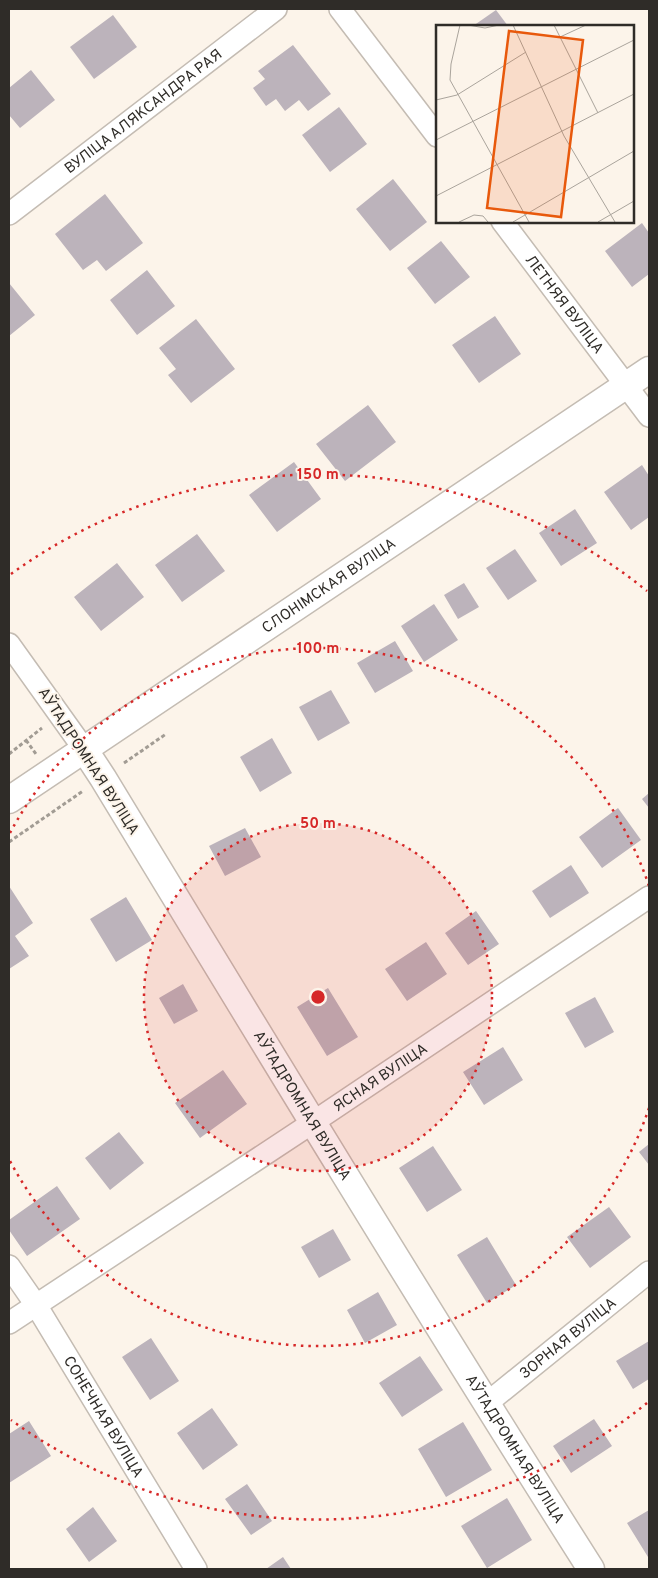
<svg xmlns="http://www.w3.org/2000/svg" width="658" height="1578" font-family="Overpass,sans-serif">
<rect width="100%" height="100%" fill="#fcf4ea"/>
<!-- building -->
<path fill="#bcb3bb" d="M496,10L508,26H473Z
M113,15L137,47L94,79L70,47Z
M293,45L331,94L308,111L299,100L285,111L276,99L266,106L253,88L265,79L258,71Z
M31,70L55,100L20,128L9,115V88Z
M339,107L367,144L330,172L302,135Z
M393,179L427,222L390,251L356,209Z
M105,194L143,243L106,271L97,260L83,270L55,234Z
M642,223L649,233V274L632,287L605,251Z
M441,241L470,277L435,304L407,268Z
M147,270L175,306L137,335L110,300Z
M9,283L35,315L9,336Z
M495,316L521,354L479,383L452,345Z
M196,319L235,369L191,403L168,375L176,369L159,348Z
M368,405L396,442L345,481L316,444Z
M294,462L321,499L277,532L249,495Z
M642,465L649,476V517L631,530L604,492Z
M575,509L597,543L561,566L539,533Z
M197,534L225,571L182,602L155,565Z
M515,549L537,581L508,600L486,568Z
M117,563L144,597L101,631L74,597Z
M464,583L479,607L458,619L444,595Z
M434,604L458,640L424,662L401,626Z
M395,641L413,671L375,693L357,663Z
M331,690L350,723L318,741L299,707Z
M272,738L292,773L260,792L240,757Z
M649,793V808L642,799Z
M618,808L641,840L602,868L579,837Z
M245,828L261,857L225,876L209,846Z
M571,865L589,893L550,918L532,891Z
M9,886L33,923L15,936L29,956L9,969Z
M126,897L152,940L116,962L90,919Z
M476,911L499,944L468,965L445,933Z
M426,942L447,974L407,1001L385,969Z
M183,984L198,1011L174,1024L159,998Z
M328,988L358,1037L327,1056L297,1007Z
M595,997L614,1032L585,1048L565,1013Z
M503,1047L523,1080L484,1105L463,1072Z
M223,1070L247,1104L200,1138L175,1103Z
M119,1132L144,1163L110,1190L85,1158Z
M649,1144V1165L639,1152Z
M433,1146L462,1190L427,1212L399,1168Z
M57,1186L80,1219L27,1256L9,1230V1220Z
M609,1207L631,1237L590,1268L567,1237Z
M333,1229L351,1260L319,1278L301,1247Z
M487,1237L516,1285L487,1303L457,1255Z
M378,1292L397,1325L365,1343L347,1310Z
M151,1338L179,1381L150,1400L122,1357Z
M649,1341V1379L633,1389L616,1361Z
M420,1356L443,1390L402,1417L379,1383Z
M212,1408L238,1445L203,1470L177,1433Z
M594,1419L612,1446L571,1473L553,1446Z
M29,1421L51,1456L9,1483V1434Z
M463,1422L492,1470L446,1497L418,1449Z
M247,1484L272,1521L251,1535L225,1499Z
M507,1498L532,1540L487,1568L461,1526Z
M93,1507L117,1541L89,1562L66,1529Z
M649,1510V1557H648L627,1523Z
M283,1557L291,1569H266Z"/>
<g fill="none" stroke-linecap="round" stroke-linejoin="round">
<!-- minor casing -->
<g stroke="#c4bcb3" stroke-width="24">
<g id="minor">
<path d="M340,9L437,136"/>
<path id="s1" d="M9,214L276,9"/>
<path id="s2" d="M502,221L649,416"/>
<path d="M9,644L84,749"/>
<path id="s3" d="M9,1266L36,1305L196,1569"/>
<path id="s4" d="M9,1323L312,1123L649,897"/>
<path id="s5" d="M486,1404L649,1272"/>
</g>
</g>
<!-- tertiary casing -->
<g stroke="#c4bcb3" stroke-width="29">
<g id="tertiary">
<path id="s6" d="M84,749L103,778C264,1043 425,1308 591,1569"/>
<path id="s7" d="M9,800L649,370"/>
</g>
</g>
<!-- path -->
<path stroke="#a29c94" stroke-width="3" stroke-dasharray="4 2.5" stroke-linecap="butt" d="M26,740L36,754
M9,754L42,728
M124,763L166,734
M9,842L83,791"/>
<!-- minor -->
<use href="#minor" stroke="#fff" stroke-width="21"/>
<!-- tertiary -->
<use href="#tertiary" stroke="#fff" stroke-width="26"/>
</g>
<!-- distance rings -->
<circle cx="318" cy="997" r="174" fill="#d62828" fill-opacity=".12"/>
<g fill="none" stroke="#d62828" stroke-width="2.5" stroke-dasharray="2.5 5">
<circle cx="318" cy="997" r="174"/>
<path d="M649 1108A349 349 0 0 1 10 1161M10 833A349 349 0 0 1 649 886"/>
<path d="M647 1403A523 523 0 0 1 11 1420M11 574A523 523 0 0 1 647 591"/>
</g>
<g text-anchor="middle" stroke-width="4" stroke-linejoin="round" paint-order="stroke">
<!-- street labels -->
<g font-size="15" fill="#2f2c28" stroke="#fcf4ea">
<text dy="5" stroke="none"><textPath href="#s1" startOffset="169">ВУЛІЦА АЛЯКСАНДРА РАЯ</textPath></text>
<text dy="5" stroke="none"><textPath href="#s2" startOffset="104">ЛЕТНЯЯ ВУЛІЦА</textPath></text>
<text dy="5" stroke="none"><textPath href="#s7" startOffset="385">СЛОНІМСКАЯ ВУЛІЦА</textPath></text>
<text transform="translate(89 761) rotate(57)" y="5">АЎТАДРОМНАЯ ВУЛІЦА</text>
<text dy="5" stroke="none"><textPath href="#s4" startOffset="445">ЯСНАЯ ВУЛІЦА</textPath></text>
<text dy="5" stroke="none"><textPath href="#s6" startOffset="418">АЎТАДРОМНАЯ ВУЛІЦА</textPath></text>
<text dy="5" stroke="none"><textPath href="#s5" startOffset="105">ЗОРНАЯ ВУЛІЦА</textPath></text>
<text dy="5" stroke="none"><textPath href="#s3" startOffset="178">СОНЕЧНАЯ ВУЛІЦА</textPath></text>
<text dy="5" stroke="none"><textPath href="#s6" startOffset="822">АЎТАДРОМНАЯ ВУЛІЦА</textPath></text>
</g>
</g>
<!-- overview -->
<g transform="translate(436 25)">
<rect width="198" height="198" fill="#fcf4ea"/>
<path fill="none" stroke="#aaa49c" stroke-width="1" d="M24,0L15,39L14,55L93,197M32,0L49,3L63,0M77,0L128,111L179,197M118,0L162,88M124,12L150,0M0,75L21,70L90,27M0,115L198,15M0,171L198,69M23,197L38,190L47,191L52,197M77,197L198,126M162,197L198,176"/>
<path fill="#e8590c" fill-opacity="0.15" stroke="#e8590c" stroke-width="2.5" d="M73,6L147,15L125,192L51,183Z"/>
<rect width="198" height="198" fill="none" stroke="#2f2c28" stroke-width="2.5"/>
</g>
<circle cx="318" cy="997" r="8" fill="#d62828" stroke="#fcf4ea" stroke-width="2.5"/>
<g font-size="15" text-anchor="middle" font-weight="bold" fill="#d62828" stroke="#fcf4ea" stroke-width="4" stroke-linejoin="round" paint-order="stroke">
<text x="318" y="479">150 m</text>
<text x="318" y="653">100 m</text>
<text x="318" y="828">50 m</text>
</g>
<!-- border -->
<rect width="658" height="1578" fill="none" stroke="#2f2c28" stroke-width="20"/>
</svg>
